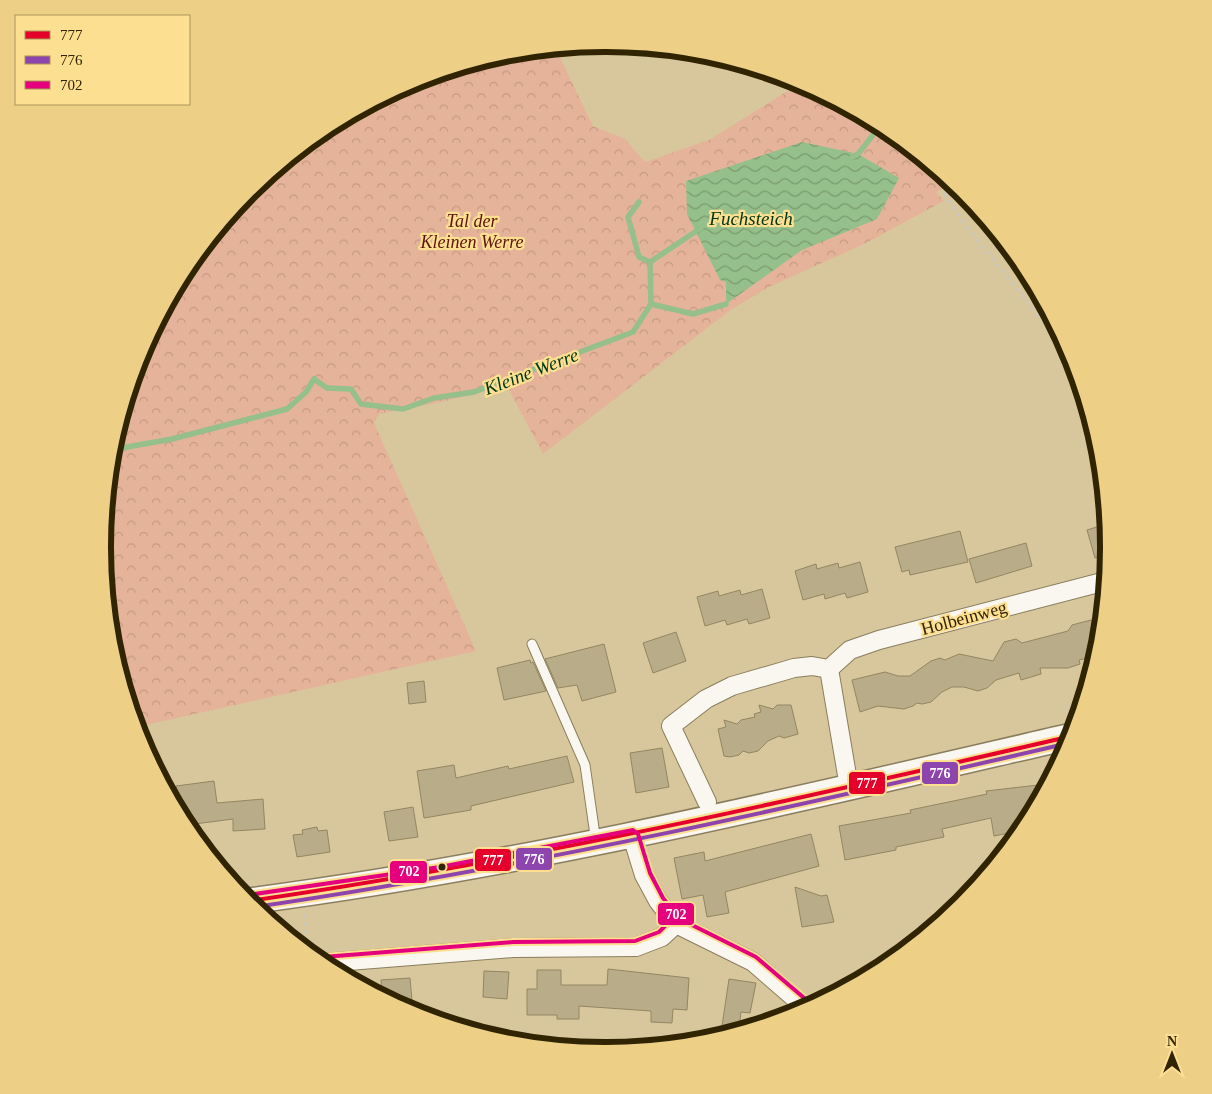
<svg xmlns="http://www.w3.org/2000/svg" width="1212" height="1094" font-family="Georgia,serif">
<defs>
<pattern id="park-crowns" width="20" height="18" patternUnits="userSpaceOnUse" patternTransform="scale(1.25)"><rect width="20" height="18" fill="#e5b399"/><path d="M2 6a3 3 0 1 1 6 0M12 15a3 3 0 1 1 6 0" fill="none" stroke="#c59a82"/></pattern>
<pattern id="water-waves" width="16" height="10" patternUnits="userSpaceOnUse" patternTransform="scale(1.25)"><rect width="16" height="10" fill="#95bf8b"/><path d="M0 5q4-4 8 0t8 0" fill="none" stroke="#7a9b6f"/></pattern>
</defs>
<rect width="100%" height="100%" fill="#d8c79c"/>
<!-- park -->
<path fill="url(#park-crowns)" d="M556,49L593,126L625,139L645,162L709,140L786,92L808,87L886,129L952,183L936,192L944,201L864,244L769,287L732,309L543,454L507,386L441,402L379,414L374,423L476,651L137,727L112,645L103,547L112,449L141,354L188,267L250,191L327,128L414,82L508,53Z"/>
<!-- water -->
<path fill="url(#water-waves)" d="M802,142L858,154L899,178L877,219L802,250L726,304V282L720,280L687,214L686,181Z"/>
<g fill="none" stroke-linecap="round" stroke-linejoin="round">
<!-- stream -->
<path stroke="#95bf8b" stroke-width="5.5" d="M852,157L858,154L880,126
M639,202L628,217L639,257L650,262
M651,304L693,314L726,304
M112,453L127,447L172,439L287,409L306,392L314,379L327,388L351,389L361,404L403,409L434,398L474,392L633,332L651,304L650,262L701,228"/>
</g>
<!-- building -->
<path fill="#b9ac89" stroke="#938661" d="M1103,525L1104,528L1107,527L1109,554L1095,558L1087,530Z
M960,531L968,562L910,575L909,570L902,572L895,547Z
M1026,543L1032,566L976,583L969,559Z
M860,562L868,592L847,598L845,593L825,599L824,594L803,600L795,571L816,564L817,569L838,563L839,568Z
M762,589L770,618L749,624L747,619L727,625L725,620L705,626L697,597L718,591L719,596L740,590L741,595Z
M1091,620L1102,625L1100,645L1096,656L1079,660L1080,664L1068,668H1040L1041,674L1021,680L1019,673L996,680L987,688L978,691L964,687H952L942,692L931,702L922,704L917,703L913,706L904,709L878,706L860,712L852,680L885,672L898,676H910L931,661L940,658L945,660L959,654L993,661L1004,642L1016,639L1022,643L1068,631L1072,625Z
M676,632L686,661L653,673L643,643Z
M604,644L616,692L582,701L577,685L558,688L545,659Z
M530,660L531,663L533,662L546,691L504,700L497,668Z
M424,681L426,702L409,704L407,683Z
M759,705L773,709L777,705H791L798,734L784,738L779,736L768,741L758,751L749,753L743,751L739,755L730,757L724,756L718,729L726,727L724,720L737,724L741,720L755,717L754,714L761,712Z
M662,748L669,787L636,793L630,753Z
M567,756L574,782L471,806V810L424,818L417,771L454,765L456,778L508,766L509,769Z
M214,781L217,803L263,799L265,829L233,831V819L187,825L180,812L176,786Z
M1047,784L1020,831L994,836L991,818L942,829L944,837L896,847V850L845,860L839,826L911,813L910,810L987,794L986,791Z
M413,807L418,837L389,841L384,812Z
M317,827L318,831L327,830L330,852L297,857L293,835L303,834L302,830Z
M811,834L819,866L725,892L729,913L707,917L703,895L682,899L674,858L704,852L705,861Z
M795,887L821,896L827,895L834,922L802,927Z
M608,969L689,978L687,1010L673,1009L672,1023L651,1022V1011L579,1006V1019H557V1015H527V989H537V970H561V985H607Z
M484,971L509,972L507,999L483,997Z
M410,978L412,1001L410,1002V1010L382,995L381,980Z
M729,979L756,983L750,1013L741,1012L739,1029L722,1026Z"/>
<g fill="none" stroke-linecap="round" stroke-linejoin="round">
<!-- lane casing -->
<g stroke="#8a7e5e" stroke-width="11">
<path id="lane" d="M532,644L585,765L596,842"/>
</g>
<!-- street casing -->
<g stroke="#8a7e5e" stroke-width="20">
<path id="street" d="M829,669L849,787
M707,802L671,726L706,699L732,686L794,668L812,666L829,669L850,650L879,640L1106,581
M632,836L644,875L658,901L676,924L753,962L806,1008
M323,963L513,948L636,947L662,937L676,924"/>
</g>
<!-- secondary casing -->
<g stroke="#8a7e5e" stroke-width="28">
<path id="secondary" d="M249,901C527,865 799,799 1072,736"/>
</g>
<!-- path -->
<path stroke="#cdc8bb" stroke-width="3" stroke-dasharray="4 4" stroke-linecap="butt" d="M944,193C982,256 1039,305 1075,369
M304,914L308,950"/>
<!-- lane -->
<use href="#lane" stroke="#f9f7f0" stroke-width="9"/>
<!-- street -->
<use href="#street" stroke="#f9f7f0" stroke-width="18"/>
<!-- secondary -->
<use href="#secondary" stroke="#f9f7f0" stroke-width="25"/>
<!-- bus-1 casing -->
<g stroke="#fddf91" stroke-width="8">
<path id="bus-1" d="M249,901C527,861 799,799 1072,736"/>
</g>
<!-- bus-2 casing -->
<g stroke="#fddf91" stroke-width="8">
<path id="bus-2" d="M255,907C529,867 799,806 1069,743"/>
</g>
<!-- bus-3 casing -->
<g stroke="#fddf91" stroke-width="8">
<path id="bus-3" d="M248,895L440,867L633,830L638,834L650,873L663,898L680,919L756,957L810,1003
M323,957L513,942L635,941L659,932L672,919"/>
</g>
<!-- bus-1 -->
<use href="#bus-1" stroke="#e4002b" stroke-width="4"/>
<!-- bus-2 -->
<use href="#bus-2" stroke="#8e44ad" stroke-width="4"/>
<!-- bus-3 -->
<use href="#bus-3" stroke="#e5007d" stroke-width="4"/>
</g>
<!-- markers -->
<circle fill="#302403" stroke="#fddf91" stroke-width="2" cx="442" cy="867" r="4.5"/>
<g text-anchor="middle" stroke-width="4.5" stroke-linejoin="round" paint-order="stroke">
<!-- park labels -->
<g font-size="18" font-style="italic" fill="#5e140e" stroke="#fddf91">
<text x="472" y="227">Tal der<tspan x="472" dy="21">Kleinen Werre</tspan></text>
</g>
<!-- street labels -->
<g font-size="18" fill="#302403" stroke="#fddf91">
<text transform="translate(964 618) rotate(-15)" y="6">Holbeinweg</text>
</g>
<!-- water labels -->
<g font-size="19" font-style="italic" fill="#013613" stroke="#fddf91">
<text x="751" y="225">Fuchsteich</text>
<text transform="translate(531 371) rotate(-21)" y="7">Kleine Werre</text>
</g>
</g>
<!-- crop -->
<path d="M0 0H1212V1094H0ZM605 52H606A494 494 0 0 1 1100 546V548A494 494 0 0 1 606 1042H605A494 494 0 0 1 111 548V546A494 494 0 0 1 605 52Z" fill="#edd086" fill-rule="evenodd"/>
<path fill="none" stroke="#302403" stroke-width="6" d="M605 52H606A494 494 0 0 1 1100 546V548A494 494 0 0 1 606 1042H605A494 494 0 0 1 111 548V546A494 494 0 0 1 605 52Z"/>
<g stroke="#fddf91" stroke-width="2">
<rect x="921" y="761" width="38" height="24" rx="5" fill="#8e44ad"/>
<rect x="848" y="771" width="38" height="24" rx="5" fill="#e4002b"/>
<rect x="515" y="847" width="38" height="24" rx="5" fill="#8e44ad"/>
<rect x="474" y="848" width="38" height="24" rx="5" fill="#e4002b"/>
<rect x="389" y="860" width="39" height="24" rx="5" fill="#e5007d"/>
<rect x="657" y="902" width="38" height="24" rx="5" fill="#e5007d"/>
</g>
<g font-size="14" text-anchor="middle" font-weight="bold" fill="#fff">
<text x="940" y="778">776</text>
<text x="867" y="788">777</text>
<text x="534" y="864">776</text>
<text x="493" y="865">777</text>
<text x="409" y="876">702</text>
<text x="676" y="919">702</text>
</g>
<!-- legend -->
<rect x="15" y="15" width="175" height="90" fill="#fddf91" stroke="#ab9458"/>
<rect x="25" y="31" width="25" height="8" fill="#e4002b" stroke="#ab9458"/>
<text x="60" y="40" font-size="15" fill="#302403">777</text>
<rect x="25" y="56" width="25" height="8" fill="#8e44ad" stroke="#ab9458"/>
<text x="60" y="65" font-size="15" fill="#302403">776</text>
<rect x="25" y="81" width="25" height="8" fill="#e5007d" stroke="#ab9458"/>
<text x="60" y="90" font-size="15" fill="#302403">702</text>
<!-- north arrow -->
<g transform="translate(1172 1054)" stroke="#fddf91" stroke-width="4" paint-order="stroke">
<path d="M0-4L9 19L0 12L-9 19Z" fill="#302403"/>
<text y="-8" font-size="14" font-weight="bold" text-anchor="middle" fill="#302403">N</text>
</g>
</svg>
